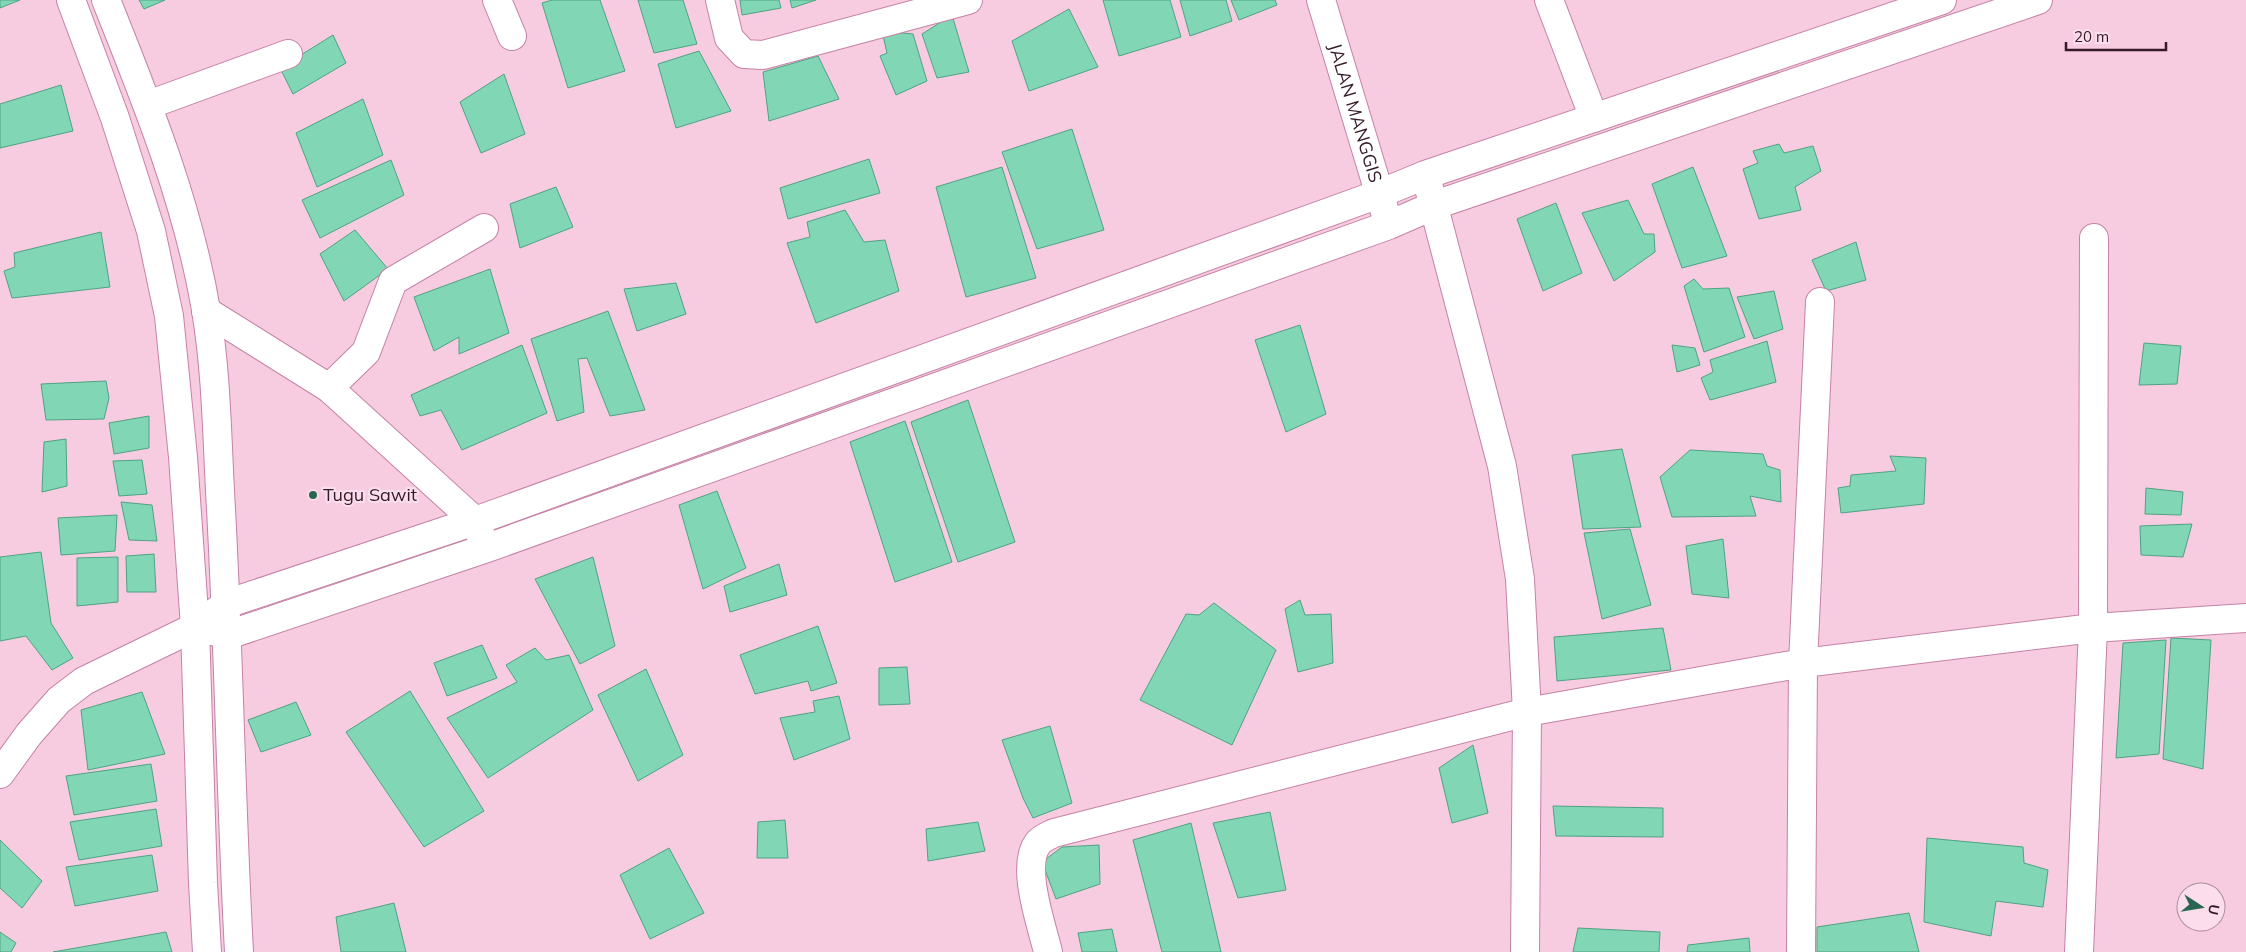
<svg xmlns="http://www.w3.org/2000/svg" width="2246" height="952" font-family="Mulish,sans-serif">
<rect width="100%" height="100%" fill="#f7cbe0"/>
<!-- building -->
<path fill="#81d6b5" stroke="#4ea384" d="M0,0H20L0,8Z
M139,0H165L144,9Z
M552,0H600L625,71L568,88L542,3Z
M638,0H683L697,44L654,53Z
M740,0H779L781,8L742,15Z
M790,0H816L792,8Z
M1103,0H1170L1181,37L1119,56Z
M1180,0H1226L1232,21L1190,36Z
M1231,0H1275L1277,5L1239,20Z
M1069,9L1098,67L1029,91L1012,41Z
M952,15L969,72L937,78L922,34Z
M882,31L913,34L927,81L896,95L880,56L887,53Z
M333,35L346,63L293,94L280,68Z
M699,51L731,111L676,128L658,64Z
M818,56L839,99L769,121L763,72Z
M504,74L525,134L481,153L460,102Z
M61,85L73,131L0,148V104Z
M363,99L383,155L317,187L296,133Z
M1072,129L1104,230L1037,249L1002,152Z
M1779,144L1784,153L1813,146L1821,171L1795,187L1801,210L1759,219L1743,169L1758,163L1753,151Z
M869,159L880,193L788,219L780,188Z
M391,160L404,195L320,238L302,200Z
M1002,167L1036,278L966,297L936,187Z
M1693,167L1727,256L1682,268L1652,184Z
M556,187L573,227L520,248L510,204Z
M1628,200L1644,234H1654L1655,252L1614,281L1582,213Z
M1556,203L1582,273L1543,291L1517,219Z
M845,210L864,242L885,240L899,291L816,323L787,243L810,237L807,222Z
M355,230L388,269L344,301L320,254Z
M101,232L110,287L12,298L4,271L15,267L14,253Z
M1856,242L1866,280L1826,291L1812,260Z
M490,269L509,333L459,354V337L434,351L414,297Z
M1694,279L1703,289L1729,288L1745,337L1704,352L1684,286Z
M676,283L686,314L637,331L624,289Z
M1774,291L1783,329L1754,339L1737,297Z
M608,311L645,410L610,416L587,358L578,359L584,412L557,421L531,339Z
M1300,325L1326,414L1286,432L1255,340Z
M1767,341L1776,382L1710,400L1701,378L1713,372L1710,360Z
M2144,343L2181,346L2177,384L2139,385Z
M522,345L547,413L462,450L441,410L420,416L411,395Z
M1672,345L1695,348L1700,365L1677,372Z
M106,381L109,398L104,419L46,420L41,384Z
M968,400L1015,542L958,562L911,422Z
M149,416V448L114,454L109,423Z
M905,421L952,562L895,582L850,442Z
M66,439L67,486L42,492L44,442Z
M1622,449L1641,527L1583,529L1572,455Z
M1690,450L1763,454L1767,466L1780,470L1781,502L1750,496L1756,516L1672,517L1660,477Z
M1890,456L1926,458L1924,504L1841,513L1838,488L1850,486L1851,475L1896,471Z
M142,460L147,494L119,496L113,461Z
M2146,488L2183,492L2181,515L2145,514Z
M717,491L746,568L703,589L679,505Z
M121,502L152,505L157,541L129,540Z
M117,515L115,551L61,555L58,518Z
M2192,524L2183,557L2141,555L2140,526Z
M1630,529L1651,605L1602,619L1584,533Z
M1723,539L1729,598L1692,594L1686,546Z
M41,552L51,623L73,658L52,670L26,636L0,641V557Z
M154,554L156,592H127L126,556Z
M118,557V602L77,606V558Z
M593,557L615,646L580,664L535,579Z
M779,564L787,595L730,612L724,586Z
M1300,600L1305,615L1331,614L1333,663L1298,672L1285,609Z
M1214,603L1276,650L1232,745L1140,700L1186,614L1199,615Z
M818,626L837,683L811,691L808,681L755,694L740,655Z
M1663,628L1671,670L1557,681L1554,637Z
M2171,638L2211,640L2203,769L2163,759Z
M2166,640L2159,754L2116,758L2123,643Z
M482,645L497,678L447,696L434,663Z
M535,648L546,660L569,655L593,710L488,778L447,718L517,682L506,665Z
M907,667L910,704L879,705V668Z
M646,669L683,755L638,781L598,695Z
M410,691L484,811L424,847L346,732Z
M142,692L165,754L88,770L81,710Z
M839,696L850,739L794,760L780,718L815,712L813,701Z
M296,702L311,735L261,752L248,720Z
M1050,726L1072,803L1033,818L1023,798L1002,740Z
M1473,745L1488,813L1452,823L1439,768Z
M151,764L157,801L74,815L66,776Z
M1553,806L1663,808V837L1556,836Z
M156,809L162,846L79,860L70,822Z
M1270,812L1286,890L1238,898L1213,823Z
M785,820L788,858H757L758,822Z
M978,822L985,851L928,861L926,829Z
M1191,823L1221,952H1162L1133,840Z
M1927,838L2023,847L2024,863L2048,870L2043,907L1996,901L1991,936L1924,922Z
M0,840L42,881L22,908L0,888Z
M1099,845L1100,884L1056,899L1042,862L1062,847Z
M669,848L704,913L650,939L620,875Z
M152,855L158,891L75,906L66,867Z
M394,903L406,952H341L336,917Z
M1909,913L1919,952H1817V927Z
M1578,928L1660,932L1659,952H1573Z
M1112,929L1117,952H1082L1078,933Z
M0,932L16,943L11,952H0Z
M166,932L172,952H53Z
M1749,938L1750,952H1687L1688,945Z"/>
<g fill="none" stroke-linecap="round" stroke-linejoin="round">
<!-- street casing -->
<g stroke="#c682a6" stroke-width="30">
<g id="street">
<path d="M497,0L512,36"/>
<path d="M720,0L729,38L744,54L763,55L968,0"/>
<path id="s1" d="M1321,0L1385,212"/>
<path d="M1549,0L1594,118"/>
<path d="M148,105L288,54"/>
<path d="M1429,188L1502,466L1520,579L1527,712L1525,952"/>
<path d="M206,311L329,388L475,521L481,536"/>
<path d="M329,388L366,352L393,281L484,228"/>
<path d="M204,629L228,635L487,548L1389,225L1435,205L2038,0"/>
<path d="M0,774L29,734L59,700L84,681L195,627L226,604L475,521L1379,194L1425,175L1942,0"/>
<path d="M1048,952C1042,926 1020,866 1038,843C1042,838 1048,836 1054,833L1527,712L1803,663L2093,628L2246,618"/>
<path d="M1801,952L1803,663L1820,302"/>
<path d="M2079,952L2093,628L2094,238"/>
</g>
</g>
<!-- highway casing -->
<g stroke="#c682a6" stroke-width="30">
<path id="highway" d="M71,0L115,118L151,231L169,316L183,457L195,627L203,883L207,952
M106,0C146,100 188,203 206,310C217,376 217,443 221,509C229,657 231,804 239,952"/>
</g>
<!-- street -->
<use href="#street" stroke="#fff" stroke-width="28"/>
<!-- highway -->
<use href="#highway" stroke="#fff" stroke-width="28"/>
</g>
<!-- markers -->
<circle fill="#296651" stroke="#fbddeb" stroke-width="2" cx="313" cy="495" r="5"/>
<g text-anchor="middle" stroke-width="4.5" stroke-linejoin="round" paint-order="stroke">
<!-- street labels -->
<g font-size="18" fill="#351a29" stroke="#fbddeb">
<text dy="6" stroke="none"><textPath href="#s1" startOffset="118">JALAN MANGGIS</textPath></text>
</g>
<!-- poi labels -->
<g font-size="18" fill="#351a29" stroke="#fbddeb" text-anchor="start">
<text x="323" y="501">Tugu Sawit</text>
</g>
</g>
<!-- north arrow -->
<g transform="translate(2201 907) rotate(102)"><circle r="24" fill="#fbddeb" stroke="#ac8f9d"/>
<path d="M0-4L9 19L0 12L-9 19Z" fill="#296651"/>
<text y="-8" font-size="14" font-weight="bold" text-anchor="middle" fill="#351a29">U</text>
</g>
<!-- scale -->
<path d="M2066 42v8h100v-8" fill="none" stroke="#351a29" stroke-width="2.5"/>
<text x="2074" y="42" font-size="15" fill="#351a29" stroke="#fbddeb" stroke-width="4" paint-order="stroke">20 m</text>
</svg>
